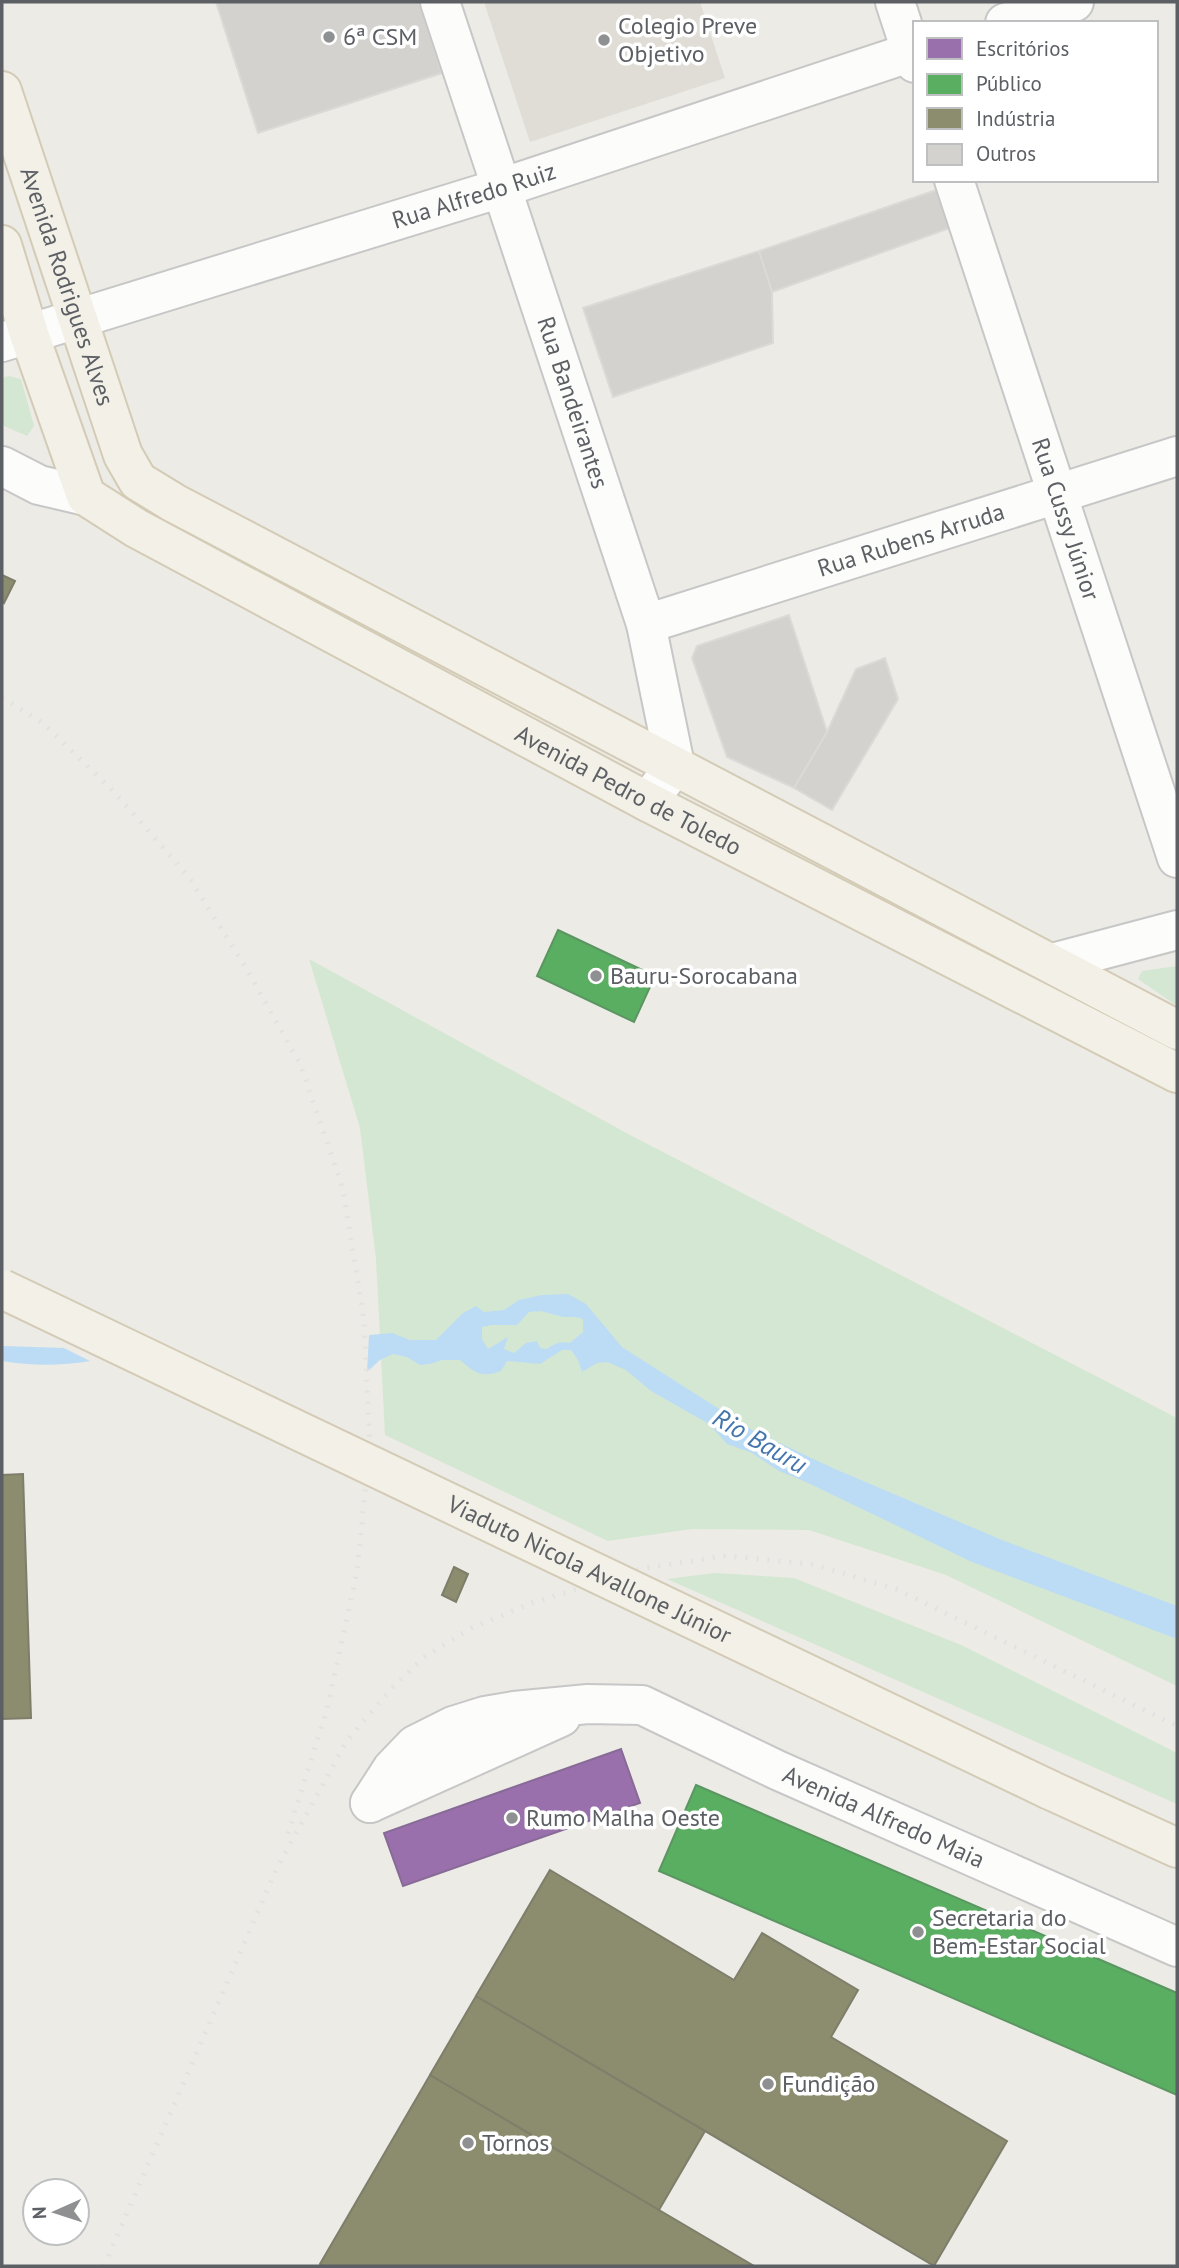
<svg xmlns="http://www.w3.org/2000/svg" width="1179" height="2268" font-family="'PT Sans',sans-serif">
<rect width="100%" height="100%" fill="#ecebe6"/>
<!-- education -->
<path fill="#dfddd6" d="M484,2H700L725,78L530,142Z"/>
<!-- green -->
<path fill="#d4e7d2" d="M9,376L21,379L34,426L27,436L2,425V378Z
M309,959L630,1135L1177,1418V1686L946,1575L809,1530L692,1529L608,1541L385,1435L376,1259L360,1128Z
M1177,966V1006L1138,979L1142,971Z
M715,1573L794,1578L961,1645L1177,1753V1804L667,1579Z"/>
<!-- water -->
<path fill="#bcdcf5" fill-rule="evenodd" d="M568,1294L586,1304L622,1347L752,1430L835,1469L1002,1540L1177,1606V1639L972,1562L806,1482L779,1471L752,1453L727,1444L709,1424L651,1391L626,1370L607,1362L597,1363L582,1372L578,1360L571,1350H562L540,1364L507,1361L501,1371C481,1378 475,1373 460,1360H442L430,1364L420,1365L407,1357L393,1354L380,1360L367,1372L369,1335L392,1333L410,1340H436L463,1313L476,1306L484,1312L504,1310L519,1300L542,1295ZM541,1311L563,1317H576L583,1319V1332L570,1343C560,1341 555,1343 547,1349L540,1348L537,1341L526,1343L514,1353L504,1349L508,1337L488,1349L482,1339V1327L492,1325H517L529,1312Z
M2,1346L64,1348L90,1361C60,1366 32,1366 2,1361Z"/>
<!-- offices -->
<path fill="#9970ab" stroke="#876b96" stroke-width="2" d="M621,1749L640,1803L403,1886L384,1833Z"/>
<!-- public -->
<path fill="#5aae61" stroke="#5b9662" stroke-width="2" d="M558,930L655,976L634,1022L537,976Z
M696,1785L1177,1993V2095L659,1871Z"/>
<!-- industry -->
<path fill="#8c8c6e" stroke="#7e7e6b" stroke-width="2" d="M2,575L15,581L4,603L2,601Z
M23,1474L31,1718L2,1719V1475Z
M454,1567L468,1574L456,1602L442,1595Z
M550,1870L734,1980L762,1933L858,1990L831,2037L1007,2141L934,2266L476,1996Z
M476,1996L705,2131L659,2210L430,2075Z
M430,2075L659,2210L754,2266H323L320,2264Z"/>
<!-- building -->
<path fill="#d3d2cf" stroke="#dbdad6" stroke-width="2" d="M216,2H419L442,73L258,133Z
M936,190L950,228L772,292L759,251Z
M759,251L772,292L773,343L613,397L583,308Z
M789,615L827,732L794,788L727,757L692,658L697,646Z
M885,658L898,699L832,810L794,788L827,732L856,669Z"/>
<g fill="none" stroke-linecap="round" stroke-linejoin="round">
<!-- minor casing -->
<g stroke="#c7c7c7" stroke-width="42">
<g id="minor">
<path id="s1" d="M440,2L646,624L675,765L648,802"/>
<path d="M895,2L915,63"/>
<path d="M1005,23L1074,2"/>
<path id="s2" d="M954,180L1177,858"/>
<path id="s3" d="M2,342L501,188L915,51"/>
<path d="M2,466L39,485L86,496"/>
<path id="s4" d="M646,624L1177,456"/>
<path d="M1052,963L1177,930"/>
<path id="s5" d="M370,1803L392,1769L415,1745L453,1726L485,1716L514,1711L588,1704L642,1705L777,1770L1177,1947"/>
<path d="M370,1803L561,1717"/>
</g>
</g>
<!-- major casing -->
<g stroke="#d3cbb5" stroke-width="42">
<g id="major">
<path id="s6" d="M2,91L123,455L138,481L174,503L1177,1030"/>
<path id="s7" d="M2,245L29,334L86,496L136,528L648,802L1177,1073"/>
<path d="M1050,1790L1177,1848"/>
</g>
</g>
<!-- minor -->
<use href="#minor" stroke="#fcfcfb" stroke-width="38"/>
<!-- major -->
<use href="#major" stroke="#f2f0e7" stroke-width="38"/>
<!-- rail -->
<path stroke="#e3e2e2" stroke-width="5" stroke-dasharray="2 9" stroke-linecap="butt" d="M2,697L44,724L116,794L188,876L246,968L301,1066L343,1189L364,1320L370,1446L357,1572L327,1709L287,1837
M104,2266L276,1870L346,1742L390,1690L423,1658L469,1629L532,1603L645,1568L726,1556L811,1564L896,1589L1177,1726"/>
<!-- major-bridge casing -->
<g stroke="#d3cbb5" stroke-width="42" stroke-linecap="butt">
<g id="major-bridge">
<path id="s8" d="M2,1289L1050,1790"/>
</g>
</g>
<!-- major-bridge -->
<use href="#major-bridge" stroke="#f2f0e7" stroke-width="38"/>
</g>
<!-- markers -->
<g fill="#8e9092" stroke="#fff" stroke-width="2.5">
<circle cx="329" cy="37" r="7"/>
<circle cx="604" cy="40" r="7"/>
<circle cx="596" cy="976" r="7"/>
<circle cx="512" cy="1818" r="7"/>
<circle cx="918" cy="1932" r="7"/>
<circle cx="768" cy="2084" r="7"/>
<circle cx="468" cy="2143" r="7"/>
</g>
<g text-anchor="middle" stroke-width="7" stroke-linejoin="round" paint-order="stroke">
<!-- poi labels -->
<g font-size="24" fill="#5c5f64" stroke="#fff" text-anchor="start">
<text x="618" y="34">Colegio Preve<tspan x="618" dy="28">Objetivo</tspan></text>
<text x="343" y="45">6ª CSM</text>
<text x="610" y="984">Bauru-Sorocabana</text>
<text x="526" y="1826">Rumo Malha Oeste</text>
<text x="932" y="1926">Secretaria do<tspan x="932" dy="28">Bem-Estar Social</tspan></text>
<text x="782" y="2092">Fundição</text>
<text x="482" y="2151">Tornos</text>
</g>
<!-- street labels -->
<g font-size="24" fill="#5c5f64" stroke="#fff">
<text dy="8" stroke="none"><textPath href="#s3" startOffset="494">Rua Alfredo Ruiz</textPath></text>
<text dy="8" stroke="none"><textPath href="#s6" startOffset="206">Avenida Rodrigues Alves</textPath></text>
<text dy="8" stroke="none"><textPath href="#s1" startOffset="422">Rua Bandeirantes</textPath></text>
<text dy="8" stroke="none"><textPath href="#s2" startOffset="357">Rua Cussy Júnior</textPath></text>
<text dy="8" stroke="none"><textPath href="#s4" startOffset="278">Rua Rubens Arruda</textPath></text>
<text dy="8" stroke="none"><textPath href="#s7" startOffset="882">Avenida Pedro de Toledo</textPath></text>
<text dy="8" stroke="none"><textPath href="#s8" startOffset="651">Viaduto Nicola Avallone Júnior</textPath></text>
<text dy="8" stroke="none"><textPath href="#s5" startOffset="574">Avenida Alfredo Maia</textPath></text>
</g>
<!-- water labels -->
<g font-size="26" font-style="italic" fill="#4476ad" stroke="#fff">
<text transform="translate(760 1441) rotate(30)" y="9">Rio Bauru</text>
</g>
</g>
<!-- border -->
<rect width="1179" height="2268" fill="none" stroke="#5c5f64" stroke-width="7"/>
<!-- legend -->
<rect x="913" y="21" width="245" height="161" fill="#ffffff" stroke="#bebfc1" stroke-width="2"/>
<rect x="927" y="38" width="35" height="21" fill="#9970ab" stroke="#bebfc1" stroke-width="2"/>
<text x="976" y="56" font-size="21" fill="#5c5f64">Escritórios</text>
<rect x="927" y="74" width="35" height="21" fill="#5aae61" stroke="#bebfc1" stroke-width="2"/>
<text x="976" y="91" font-size="21" fill="#5c5f64">Público</text>
<rect x="927" y="108" width="35" height="21" fill="#8c8c6e" stroke="#bebfc1" stroke-width="2"/>
<text x="976" y="126" font-size="21" fill="#5c5f64">Indústria</text>
<rect x="927" y="144" width="35" height="21" fill="#d3d2cf" stroke="#bebfc1" stroke-width="2"/>
<text x="976" y="161" font-size="21" fill="#5c5f64">Outros</text>
<!-- north arrow -->
<g transform="translate(56 2212) rotate(267)"><circle r="33" fill="#ffffff" stroke="#bebfc1" stroke-width="2"/>
<path d="M0-5L12 26L0 18L-12 26Z" fill="#8e9092"/>
<text y="-10" font-size="19" font-weight="bold" text-anchor="middle" fill="#5c5f64">N</text>
</g>
</svg>
